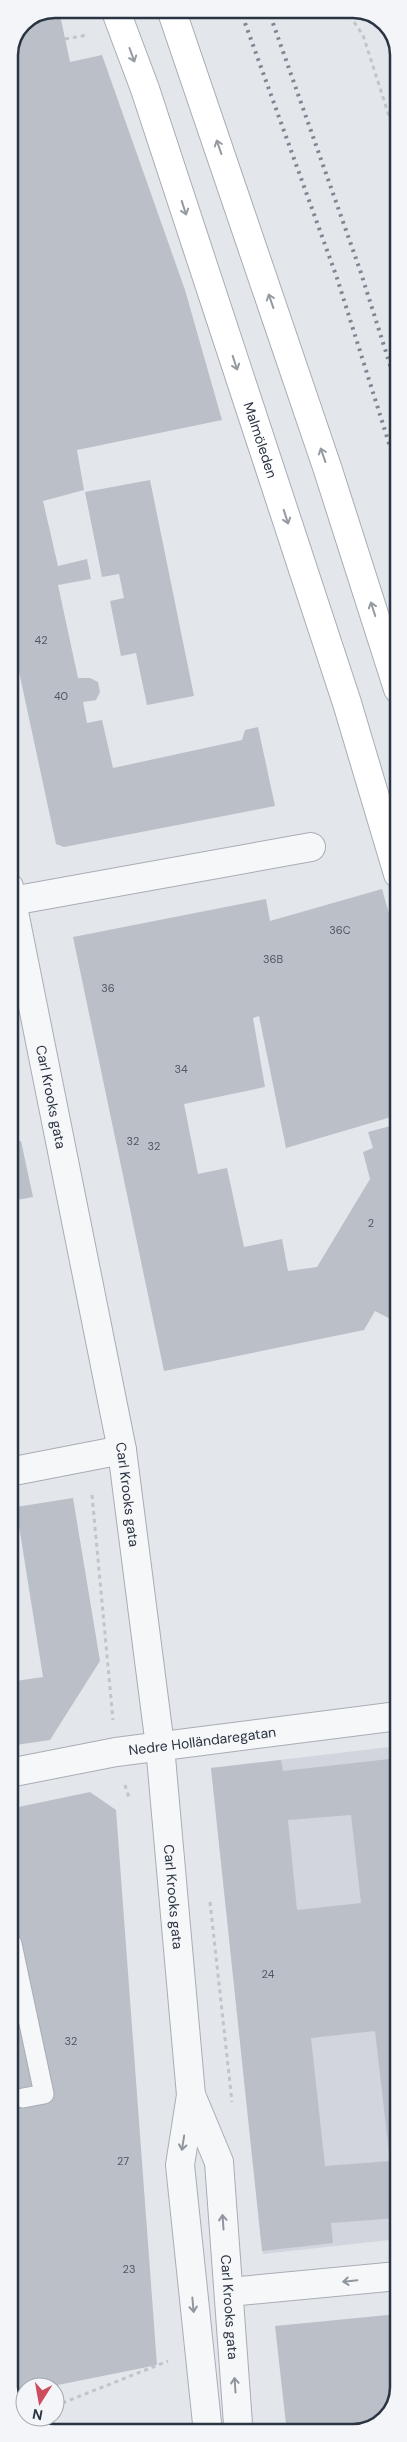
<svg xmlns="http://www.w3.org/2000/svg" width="407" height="2442" font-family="'DM Sans',sans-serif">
<rect width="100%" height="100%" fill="#e3e6eb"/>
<!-- built -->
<path fill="#d2d5dd" d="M398,1746V2239L263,2254L211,1768Z"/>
<!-- building -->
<path fill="#bbbfc8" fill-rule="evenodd" d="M59,10L70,62L102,55L185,290L222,420L77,450L84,490L43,501L58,566L87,559L91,579L58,585L78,678H90L98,682L100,692L96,700L83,702L87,723L102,720L113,768L242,740L245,730L258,727L275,806L64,847L56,844L9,625V54L22,22Z
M150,480L194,696L147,705L136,653L121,656L110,601L124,598L119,574L102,577L85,492Z
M382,889L398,945V1115L286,1148L259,1016L253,1018L265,1087L184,1104L198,1174L227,1168L244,1247L282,1239L288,1271L317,1267L370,1179L363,1152L373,1148L368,1132L398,1124V1318L396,1322L375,1311L364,1330L164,1371L73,937L266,899L270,921Z
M21,1141L33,1197L17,1200L9,1164V1143Z
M73,1498L100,1661L50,1740L9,1746V1682L43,1677L16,1507Z
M398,1758V2218L331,2223L333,2243L262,2251L211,1768L281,1760L283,1771ZM351,1815L361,1903L297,1910L288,1820ZM375,2031L390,2161L325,2166L311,2038Z
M90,1792L116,1810L157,2365L48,2387H25V2391L10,2394L9,1809Z
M398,2314V2388L387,2418L358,2433H287L275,2326Z"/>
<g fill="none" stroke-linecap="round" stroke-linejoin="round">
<!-- service casing -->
<g stroke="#a8adb5" stroke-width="21">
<path id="service" d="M12,1944L44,2094L23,2098"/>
</g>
<!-- minor casing -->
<g stroke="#a8adb5" stroke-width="30">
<g id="minor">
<path id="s1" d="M9,887L122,1450L160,1746L191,2095L180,2165L208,2433"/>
<path d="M12,901L311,847"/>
<path d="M9,1472L122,1450"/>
<path id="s2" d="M9,1773L116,1752L398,1716"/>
<path id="s3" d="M191,2095L219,2162L238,2424L236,2433"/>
<path d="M229,2292L398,2276"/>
</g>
</g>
<!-- secondary casing -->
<g stroke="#a8adb5" stroke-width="30">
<g id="secondary">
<path id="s4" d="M115,9L145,89L347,703L398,874"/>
<path d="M171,9L327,467L398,689"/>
</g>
</g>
<!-- path -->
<path stroke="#c1c4ca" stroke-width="3" stroke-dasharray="4 4" stroke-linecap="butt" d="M345,9L363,35L398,144
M207,11L218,9
M65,39L88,35
M92,1495L113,1720
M125,1785L129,1798
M210,1902L232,2102
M55,2406L168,2361
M21,2417L25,2416"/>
<!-- service -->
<use href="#service" stroke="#f6f7f9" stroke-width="19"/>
<!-- minor -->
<use href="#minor" stroke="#f6f7f9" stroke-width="28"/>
<!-- secondary -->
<use href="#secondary" stroke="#fff" stroke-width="28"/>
<!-- rail -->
<path stroke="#7d8695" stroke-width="4" stroke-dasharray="2.5 5" stroke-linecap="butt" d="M240,9L337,278L398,472
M268,9L360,270L398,390"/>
</g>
<!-- one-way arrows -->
<defs><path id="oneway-shaft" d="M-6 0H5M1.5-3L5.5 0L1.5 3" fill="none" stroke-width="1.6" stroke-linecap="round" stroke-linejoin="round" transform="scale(1.25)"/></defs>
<g stroke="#959aa1">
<use href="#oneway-shaft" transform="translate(132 55) rotate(70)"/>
<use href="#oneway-shaft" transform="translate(219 147) rotate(-109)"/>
<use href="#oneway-shaft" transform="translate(184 208) rotate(72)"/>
<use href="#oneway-shaft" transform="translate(271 301) rotate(-109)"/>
<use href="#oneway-shaft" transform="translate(235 363) rotate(72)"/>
<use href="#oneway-shaft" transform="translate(323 455) rotate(-109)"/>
<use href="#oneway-shaft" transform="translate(286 517) rotate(72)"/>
<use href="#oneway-shaft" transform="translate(373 609) rotate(-108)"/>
</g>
<g stroke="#90969e">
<use href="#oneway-shaft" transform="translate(183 2143) rotate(99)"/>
<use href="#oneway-shaft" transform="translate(223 2222) rotate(-94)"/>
<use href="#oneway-shaft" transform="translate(350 2281) rotate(174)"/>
<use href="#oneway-shaft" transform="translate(193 2305) rotate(85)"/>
<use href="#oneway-shaft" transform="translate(235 2385) rotate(-94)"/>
</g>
<g text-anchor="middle" stroke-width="4" stroke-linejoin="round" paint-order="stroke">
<!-- number labels -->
<g font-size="11" fill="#4f5764">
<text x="41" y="644">42</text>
<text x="61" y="700">40</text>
<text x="340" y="934">36C</text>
<text x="273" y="963">36B</text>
<text x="108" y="992">36</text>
<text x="181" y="1073">34</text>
<text x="133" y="1145">32</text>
<text x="154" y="1150">32</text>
<text x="371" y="1227">2</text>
<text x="268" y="1978">24</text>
<text x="71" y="2045">32</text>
<text x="123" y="2165">27</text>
<text x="129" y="2273">23</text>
</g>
<!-- street labels -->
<g font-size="14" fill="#2b3443" stroke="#f3f5f8">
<text dy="5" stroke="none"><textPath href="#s4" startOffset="455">Malmöleden</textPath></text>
<text dy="5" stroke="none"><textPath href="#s1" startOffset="214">Carl Krooks gata</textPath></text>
<text dy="5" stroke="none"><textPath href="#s1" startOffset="619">Carl Krooks gata</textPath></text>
<text dy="5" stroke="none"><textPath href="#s2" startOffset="196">Nedre Holländaregatan</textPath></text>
<text dy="5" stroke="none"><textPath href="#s1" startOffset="1024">Carl Krooks gata</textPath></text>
<text dy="5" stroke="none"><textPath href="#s3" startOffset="218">Carl Krooks gata</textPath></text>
</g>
</g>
<!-- crop -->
<path d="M0 0H407V2442H0ZM55 18H353A37 37 0 0 1 390 55V2387A37 37 0 0 1 353 2424H55A37 37 0 0 1 18 2387V55A37 37 0 0 1 55 18Z" fill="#f3f5f8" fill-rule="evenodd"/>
<path fill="none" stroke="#2b3443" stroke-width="2.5" d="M55 18H353A37 37 0 0 1 390 55V2387A37 37 0 0 1 353 2424H55A37 37 0 0 1 18 2387V55A37 37 0 0 1 55 18Z"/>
<!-- north arrow -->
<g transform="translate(40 2402) rotate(191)"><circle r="24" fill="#f3f5f8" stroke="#a3a8b0"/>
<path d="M0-4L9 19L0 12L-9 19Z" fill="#cd4c5e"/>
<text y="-8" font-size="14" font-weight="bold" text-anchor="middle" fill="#2b3443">N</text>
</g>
</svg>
